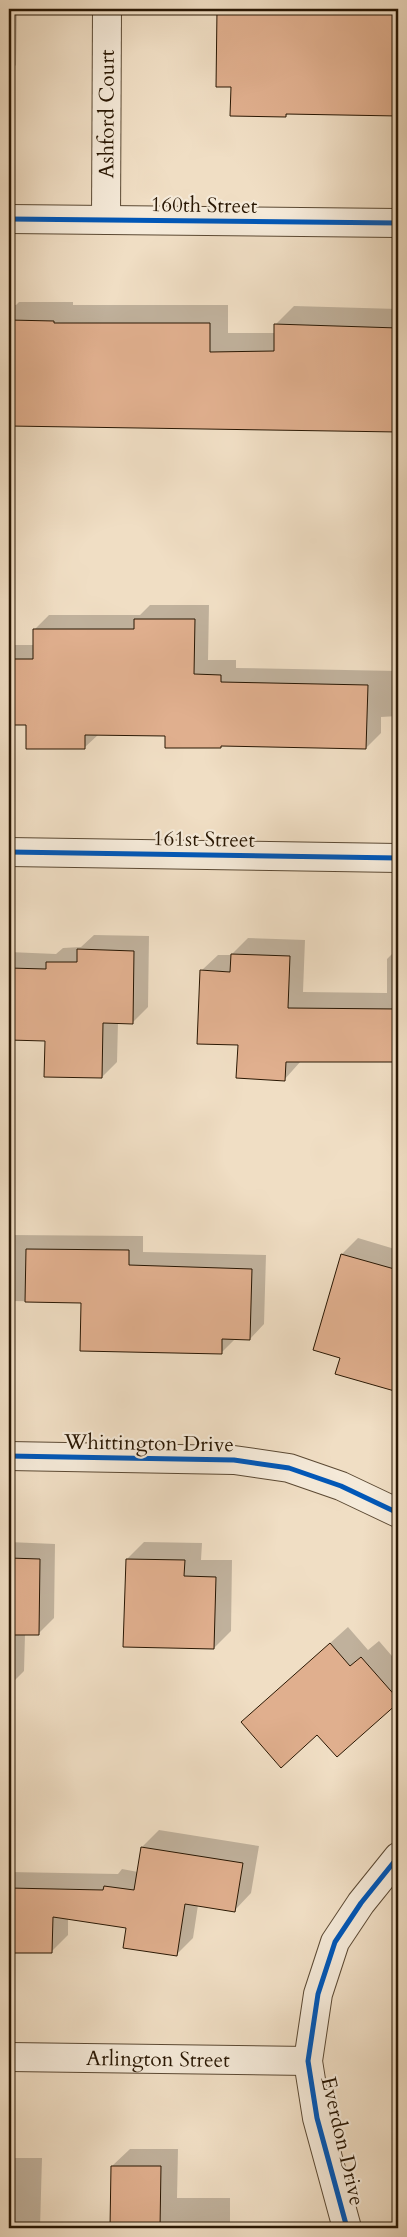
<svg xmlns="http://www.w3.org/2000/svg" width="407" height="2237" font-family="Cardo,serif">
<rect width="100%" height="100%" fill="#f0dec4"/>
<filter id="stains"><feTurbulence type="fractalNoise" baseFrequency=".004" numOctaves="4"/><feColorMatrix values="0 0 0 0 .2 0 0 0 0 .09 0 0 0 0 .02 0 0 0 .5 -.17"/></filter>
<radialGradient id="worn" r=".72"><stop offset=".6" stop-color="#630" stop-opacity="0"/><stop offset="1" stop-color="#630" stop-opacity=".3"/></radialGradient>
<!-- shadow -->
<path fill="#0003" d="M9,9H17L16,65L9,72Z
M220,9H398V115L289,113L286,116L218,10Z
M19,302H73V305H228V333H275V325L294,306L398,309V430L9,425V305H16Z
M150,605H209L208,660H236V668L398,671V716L381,717V733L366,748L223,744L220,747L167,735L99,734L84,748L28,724H9V645H34V630L49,615H140Z
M94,935L149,936L148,1007L132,1023L118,1022L117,1062L102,1077L46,1039L9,1038V952L56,954L63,948L81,947Z
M248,938L305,940L303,992L387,993V959L398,948V1061H301L284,1080L239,1044L201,971L218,955H231Z
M9,1235L143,1236V1252L266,1255L264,1324L250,1339L236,1338L221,1353L82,1302L9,1301Z
M358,1238L398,1250V1391L337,1373L341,1357L342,1254Z
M9,1542L55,1544L54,1618L38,1634H25L24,1671L9,1686Z
M144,1542L202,1543L201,1560H232L231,1631L214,1648L127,1559Z
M348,1627L368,1650L379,1641L398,1663V1701L337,1756L317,1734L242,1722Z
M159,1830L259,1846L251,1893L235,1910L198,1905L193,1938L176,1955L128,1927L68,1918V1935L51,1952H9V1872L118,1874L122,1869L138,1872L142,1847Z
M130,2149H178L177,2198H230V2228H112V2166Z
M9,2158H42L40,2228H9Z"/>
<!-- building -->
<path fill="#e0af8e" stroke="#291703" d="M217,10L398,12V116L286,114V117L230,116L231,87H216Z
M9,320L54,321V323H210V352L274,351V324L398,328V432L9,426Z
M134,619H195L194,674L221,675V682L368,685L366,749L221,746V748H165V736L85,735V749H26V725H9V659H33V629H134Z
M77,949L134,951L133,1024L103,1023L102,1078L44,1077L45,1041L9,1040V968L46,969V962H77Z
M231,954L290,956L288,1008L398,1009V1062H286L285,1081L236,1078L238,1045L197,1044L200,970L230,972Z
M26,1249L129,1250V1265L252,1269L250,1340L222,1339V1354L80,1351L81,1303L25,1302Z
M341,1254L398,1270V1392L335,1374L340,1358L313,1350Z
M9,1558L40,1559L39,1635H9Z
M126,1559L185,1560L184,1576L216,1577L214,1649L123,1647Z
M330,1643L350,1666L361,1657L398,1699V1703L337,1757L317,1735L281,1768L241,1722Z
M141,1847L243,1863L235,1912L185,1904L177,1956L123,1948L126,1928L53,1917L52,1953H9V1888L103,1890L104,1886L134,1890Z
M111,2166H161L160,2228H110Z"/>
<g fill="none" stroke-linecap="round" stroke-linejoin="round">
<!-- minor casing -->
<g stroke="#5b4933" stroke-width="30">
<g id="minor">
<path d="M9,219L398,223"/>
<path id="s1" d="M106,220L107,9"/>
<path d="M9,852L398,858"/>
<path d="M9,1456L234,1460L289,1468L341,1486L398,1513"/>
<path id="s2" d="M9,2057L308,2061"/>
<path d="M347,2228L317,2118L308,2061L318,1994L335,1942L361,1903L398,1857"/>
</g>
</g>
<!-- minor -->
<use href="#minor" stroke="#f5ead9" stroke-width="28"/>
<!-- cycleway casing -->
<g stroke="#f5ead9" stroke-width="8">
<path id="cycleway" d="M9,219L398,223
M9,852L398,858
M9,1456L234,1460L289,1468L341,1486L398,1513
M347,2228L317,2118L308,2061L318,1994L335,1942L361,1903L398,1857"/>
</g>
<!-- cycleway -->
<use href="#cycleway" stroke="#0057b8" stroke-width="5"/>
</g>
<g text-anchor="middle" stroke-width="4.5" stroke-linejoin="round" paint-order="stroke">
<!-- street labels -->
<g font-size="21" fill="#291703" stroke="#f5ead9">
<text dy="7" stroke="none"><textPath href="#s1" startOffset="106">Ashford Court</textPath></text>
<text transform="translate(204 205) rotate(1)" y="7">160th Street</text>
<text transform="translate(204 839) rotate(1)" y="7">161st Street</text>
<text transform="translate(149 1443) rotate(1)" y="7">Whittington Drive</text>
<text dy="7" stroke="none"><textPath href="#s2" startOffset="149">Arlington Street</textPath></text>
<text transform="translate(343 2141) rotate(77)" y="7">Everdon Drive</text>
</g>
</g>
<!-- margin -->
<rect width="407" height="2237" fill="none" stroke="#f0dec4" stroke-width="30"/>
<rect x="10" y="10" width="387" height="2217" fill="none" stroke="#291703" stroke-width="2.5"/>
<rect x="15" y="15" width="377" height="2207" fill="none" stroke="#291703"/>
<rect width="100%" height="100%" filter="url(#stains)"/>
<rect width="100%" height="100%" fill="url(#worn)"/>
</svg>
